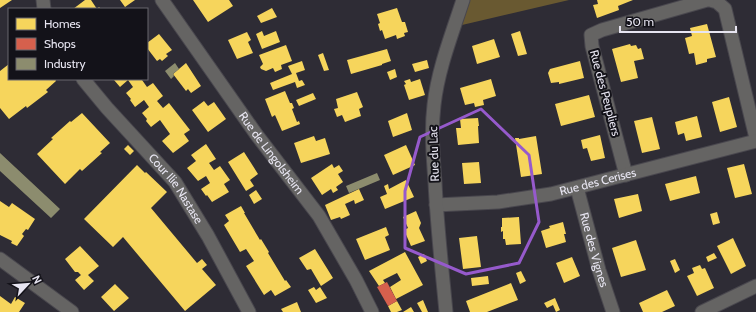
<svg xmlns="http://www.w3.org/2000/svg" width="756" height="312" font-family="Cabin,sans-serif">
<rect width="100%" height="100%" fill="#2e2c35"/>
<!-- forest -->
<path fill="#695931" d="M470,0H569L462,25Z"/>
<!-- homes -->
<path fill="#f6d55c" d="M0,0H12L0,8Z
M85,0H91L97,9L99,7L101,9H73Z
M120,0H135L125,7Z
M193,0H229L233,6L208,22Z
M597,0H633L618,6L619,10L597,18L593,5L598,4Z
M272,8L277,17L261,23L257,16Z
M397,8L402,22H405L408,32L404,33L405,36L397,39L396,35L385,39L382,30L380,31L378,24L380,23L377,14Z
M707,24L716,57L707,59V62L696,65L694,53L689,54L685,38L692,36L690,28Z
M262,31L264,36L276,31L280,42L262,49L256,34Z
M520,31L527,54L518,56L511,34Z
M247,32L251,40L248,42L253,53L237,59L228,40Z
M159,34L172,50L166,54L168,56L162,61L160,59L157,61L147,48V43Z
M494,39L500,57L477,64L472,46Z
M630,44L631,46L636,45L638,49L641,48L644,59L634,61L638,78L621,82L612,49Z
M286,45L292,61L281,65L282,69L275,72L273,68L266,71L261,69L260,67L263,64L259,55Z
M387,49L391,61L382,64V65L351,74L347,60Z
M323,53L329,70L324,71L318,55Z
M427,60L429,68L415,72L412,64Z
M302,61L305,70L296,73L299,81L302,80L305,85L297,88L295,82L273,90L270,83L292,74L288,66Z
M580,61L584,78L559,84V82L551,83L548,73L550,69Z
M186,63L201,86L191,93L188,89L186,91L173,74Z
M9,64V79H55L56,81L46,90L48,92L27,108L26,106L9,119L0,108V71Z
M395,69L397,77L390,80L387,72Z
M115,79H143L142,80L147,87L153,83L163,96L157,101L163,108L169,103L190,130L184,134L189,141L173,153L162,141L170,134L160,120L151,127L146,121L147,119L142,113L149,107L144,100L135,107L130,100L131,99L126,93L133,87L128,80L120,87L114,80Z
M410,79L411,82L420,79L425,95L409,100L404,85L406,84L404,81Z
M491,79L496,96L483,100L484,105L475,107L474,103L465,105L460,88Z
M285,91L290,103H292L294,108L292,109L297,122L299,121L300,124L282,131L275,115L272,117L265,99Z
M357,92L363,107L359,109L361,116L345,122L342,115L337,117L334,109L338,108L336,99Z
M313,93L316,99L299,106L296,100Z
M589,95L595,117L561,126L555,104Z
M729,97L737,127L720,132L712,102Z
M204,101L208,106L214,102L226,119L208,132L192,110Z
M82,113L110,143L100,152L102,153L82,171L80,169L65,184L37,154L53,139L51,138L70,121L71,122Z
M407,113L412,130L393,137L388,121Z
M697,116L702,137L686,141L684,133L678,135L675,122Z
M652,117L660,149L642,153L634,121Z
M478,118L479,126H478L479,143L458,145L456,128H461L460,119Z
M600,135L605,158L591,161L587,148L583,149L581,140Z
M314,136L316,141L325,138L330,154L301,163L294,143Z
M536,136L542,174L521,177L515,138H519V139Z
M206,144L216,159L209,163L214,170L220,166L230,180L224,184L229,192L212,202L207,195L206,196L201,189L210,183L206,176L198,181L187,168L196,161L191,155Z
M128,145L134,151L130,155L124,149Z
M406,145L415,165L393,175L384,155Z
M244,152L258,174L250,180L254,186L246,191L228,162Z
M479,162L481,183L464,184L462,163Z
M332,164L334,168L339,165L343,171L338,174L343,182L336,187L338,190L333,193L331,189L322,195L311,178Z
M744,164L752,194L735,198L727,168Z
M137,165L145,173L146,172L167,192L151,208L197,263L202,259L207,265L202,269L216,285L185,311L123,237L113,247L84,219Z
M696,176L700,193L670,201L665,184Z
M406,180L414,197L385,209L380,197L387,194L384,186L388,184L389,189Z
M359,189L364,200L355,204L354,200L345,204L350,215L341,219L340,217L331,220L325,205Z
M256,190L262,199L254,204L249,195Z
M638,194L642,211L619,218L614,199Z
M0,201L9,207L12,203L35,219L28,230L26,229L22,234L24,236L17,246L11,243L12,241L0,235Z
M241,206L245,213H244L260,240L261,239L269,252L268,253L285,281L286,280L291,287L275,296L271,290L264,295L246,266L254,261L246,249L240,252L224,225L229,221L225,215Z
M416,211L421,223L419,228L425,241L411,246L404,230L408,228L403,217Z
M717,212L720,223L713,225L710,214Z
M519,217L521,244L506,245L505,239H503V231L501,232V227H502V218Z
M563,222L566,234H564L566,242L546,248L541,231L550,228L549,226Z
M386,227L389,235L385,237L390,250L365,260L356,239Z
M477,236L481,267L463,269L459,238Z
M733,238L746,266L731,274L717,246Z
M636,240L646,270L621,277L612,248Z
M80,246L99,266L88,275L94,281L84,290L75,280L81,275L78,272H75L65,259Z
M315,249L333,278L321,286L311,269L307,270L299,258Z
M405,252L423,285L396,299L390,287L401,280L397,273L383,280L385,283L379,286L369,271Z
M714,253L717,258L708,262L706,257Z
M424,254L427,261L421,264L418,257Z
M572,257L580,276L564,283L556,263Z
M675,259L680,270L675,273L670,261Z
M700,265L702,269L705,268L714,288L697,296L687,276L694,273L692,268Z
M521,271L526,281L520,284L516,273Z
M488,276L489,284L472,286L471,278Z
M511,283L518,300L487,312H470L466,301Z
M115,284L129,298L114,311L101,297Z
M314,287L316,290L320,287L327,298L316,303L308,290Z
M667,290L675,306L662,312H643L639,303Z
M0,296L11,304L15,297L25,303L19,312H0Z
M555,298L560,310L556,312L553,305L547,308L544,303Z
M423,300L428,312H422L417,303Z
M397,301L402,310L397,312H391L388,306Z
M297,302L301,312H283L281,309Z
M411,307L414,312H403Z"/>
<!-- shops -->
<path fill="#d6604d" d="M387,282L397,301L388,306L377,287Z"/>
<!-- industry -->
<path fill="#8c8c6e" d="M175,63L179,69L173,74L174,76L171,79L165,71Z
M0,153L60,209L51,218L0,171Z
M377,173L380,180L349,193L346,186Z"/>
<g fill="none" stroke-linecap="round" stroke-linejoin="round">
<!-- minor casing -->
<g stroke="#49474e" stroke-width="15">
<g id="minor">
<path d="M43,0L44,9"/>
<path id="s1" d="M162,0L256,134L319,216L356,280L372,312"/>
<path d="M710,0L717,2L725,9L756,138"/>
<path id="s2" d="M83,79L107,108L175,182L208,236L249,312"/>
<path d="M626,175L592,46L591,35L602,30L707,0"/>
<path id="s3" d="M577,188L599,270L613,312"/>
<path id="s4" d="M436,205L498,202L551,194L756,141"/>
<path d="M0,259L72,312"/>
<path d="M446,312C442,269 437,225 435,182C433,156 431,130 434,105C438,69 452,34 463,0"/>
<path d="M702,312L756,286"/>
</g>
</g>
<!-- minor -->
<use href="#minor" stroke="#656463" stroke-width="13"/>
</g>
<!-- marked area -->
<path fill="none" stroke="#965acc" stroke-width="3" stroke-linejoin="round" d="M481,109L529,155L539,222L519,263L466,274L405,248V191L420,137Z"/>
<g text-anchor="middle" stroke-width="4" stroke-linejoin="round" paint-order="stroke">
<!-- street labels -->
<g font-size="12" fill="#e7e5f1" stroke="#131219">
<text transform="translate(605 93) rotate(75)" y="4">Rue des Peupliers</text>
<text dy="4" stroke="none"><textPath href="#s1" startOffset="188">Rue de Lingolsheim</textPath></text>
<text transform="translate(434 154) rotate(-92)" y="4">Rue du Lac</text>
<text dy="4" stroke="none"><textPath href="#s4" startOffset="164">Rue des Cerises</textPath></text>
<text dy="4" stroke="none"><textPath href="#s2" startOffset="144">Cour Ilie Nastase</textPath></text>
<text dy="4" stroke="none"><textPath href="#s3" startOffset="64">Rue des Vignes</textPath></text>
</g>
</g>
<!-- legend -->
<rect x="8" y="8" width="140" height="72" fill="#131219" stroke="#68666f"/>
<rect x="16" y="18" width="20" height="12" fill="#f6d55c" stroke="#68666f"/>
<text x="44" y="28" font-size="12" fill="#e7e5f1">Homes</text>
<rect x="16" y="38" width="20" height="12" fill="#d6604d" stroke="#68666f"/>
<text x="44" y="48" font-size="12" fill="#e7e5f1">Shops</text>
<rect x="16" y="58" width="20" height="12" fill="#8c8c6e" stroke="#68666f"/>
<text x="44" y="68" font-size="12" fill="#e7e5f1">Industry</text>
<!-- north arrow -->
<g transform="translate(28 284) rotate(64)" stroke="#131219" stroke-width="3" paint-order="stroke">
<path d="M0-3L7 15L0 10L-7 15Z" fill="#e7e5f1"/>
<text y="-6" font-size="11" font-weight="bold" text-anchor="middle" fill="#e7e5f1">N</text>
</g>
<!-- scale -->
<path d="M620 26v6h116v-6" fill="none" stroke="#e7e5f1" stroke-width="2"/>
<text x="626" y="26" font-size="12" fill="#e7e5f1" stroke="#131219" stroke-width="3" paint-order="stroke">50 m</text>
</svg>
